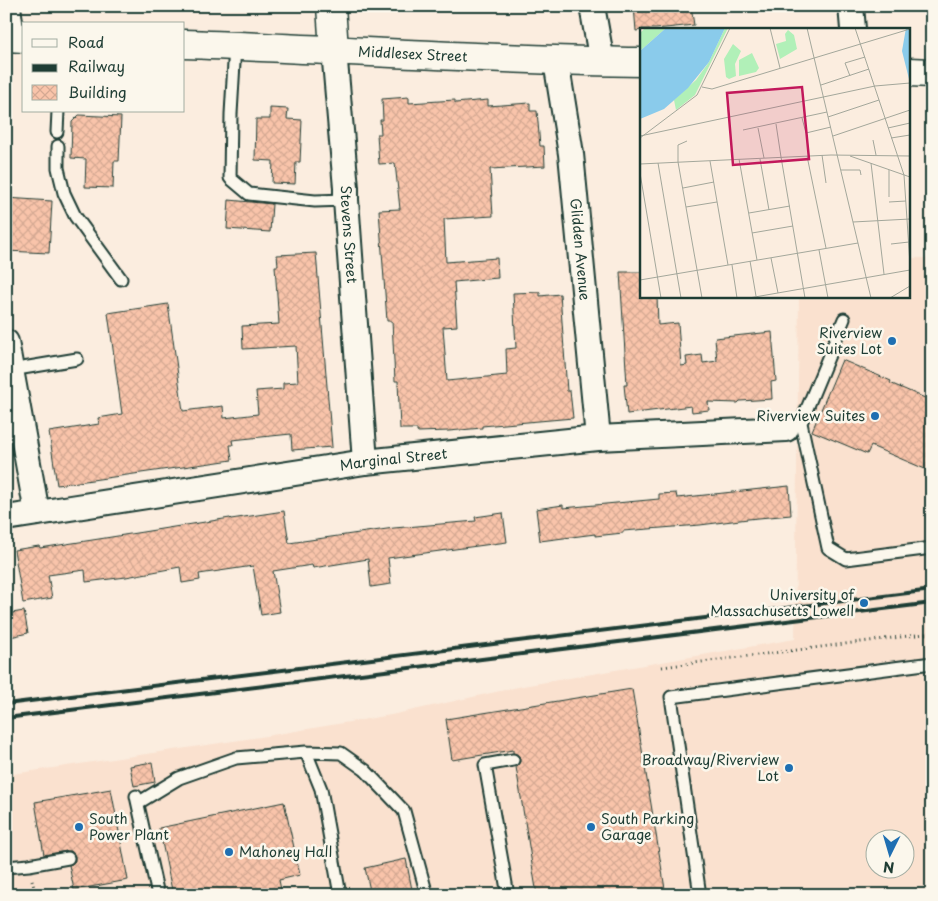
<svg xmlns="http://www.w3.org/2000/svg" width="938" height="901" font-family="'Playpen Sans',sans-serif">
<defs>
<pattern id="building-cross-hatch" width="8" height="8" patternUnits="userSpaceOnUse" patternTransform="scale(1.25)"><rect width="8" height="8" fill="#f9c4aa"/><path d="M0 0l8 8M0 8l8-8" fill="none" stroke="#d5a993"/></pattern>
</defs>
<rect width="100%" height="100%" fill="#fbeddf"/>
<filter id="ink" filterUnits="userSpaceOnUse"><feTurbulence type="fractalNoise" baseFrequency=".02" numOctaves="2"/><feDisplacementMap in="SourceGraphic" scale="10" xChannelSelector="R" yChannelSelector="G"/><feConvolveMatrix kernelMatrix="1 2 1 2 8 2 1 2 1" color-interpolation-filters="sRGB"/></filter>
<g filter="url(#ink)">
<!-- built -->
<path fill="#fae1cf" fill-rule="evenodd" d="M909,258H932V895H6V775L260,737L391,715L523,686L795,639L799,296H909ZM876,838H906V868H876Z"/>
<!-- building -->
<path fill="url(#building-cross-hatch)" stroke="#1f3d34" d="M634,6H691L694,25L656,29H642V30L636,31Z
M409,97V103L455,100V103L488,100V106L530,103V111H537L540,146H544L545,166L490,169L493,216L444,219L446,262L497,258L498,278L454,282L457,326L443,327L447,381L507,375L506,349L516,348L513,293L540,292V296L560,294L567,391H570L573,418L482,426V428L449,431L417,432V429H400L398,381H395L392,321H387L379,210L400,209L395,163L379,164L377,134H381L380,120H383L382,99Z
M270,108L288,109L287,119L302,120L300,162H296L295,184L272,183L273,161L255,160L256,119H270Z
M79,115L121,117L119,161H114L113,188L85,187L86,159L71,158L72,122Z
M6,198L52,201L49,253L6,251Z
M229,200L272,204L270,232L227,229Z
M316,253L332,447L292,450L291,434L232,440L233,445H230L232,460L57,485L49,432L99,424L98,418L122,414L108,313L168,304L183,411L223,406L224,418L258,414L256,391L283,389V383L298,382L296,346L243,349L242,326L279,324L275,266H278L277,255Z
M620,272H642V296H657L658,325L678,323L681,366L687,365L686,357L702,355L703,363L717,361L715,338L772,332L776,381L771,382L772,399L740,401L738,403L708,402L709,410L692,412L691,406L627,414L624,385H627Z
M842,360L891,381L890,383L932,401V472L871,446L867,454L812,431Z
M789,486L791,515L748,519L700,525L623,531V533L595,536V534L540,541L536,509L563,505V508L659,499V494L676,493L677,498Z
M284,511L289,543L394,528L476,521L475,517L503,513L507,542L388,558L391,584L371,587L368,559L313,568L312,565L273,571L280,612L261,615L253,566L199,574L200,580L182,583L180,567L126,577L86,582L85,570L48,575L52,598L23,603L14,550L39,546L40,548L99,539L230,518L231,519Z
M24,611L28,633L6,638V614Z
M632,689L666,895H537L516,767L520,762L519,756L513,753V750L452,760L446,719Z
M152,762L155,782L134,786L130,766Z
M111,789L128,880L74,890L69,865L72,864L75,861V856L71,851H67L44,855L35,802Z
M284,802L300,875L279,880L282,895H173L159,828Z
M406,859L413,895H371L365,868Z"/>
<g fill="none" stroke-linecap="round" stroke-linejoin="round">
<!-- lane casing -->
<g stroke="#1f3d34" stroke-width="15">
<path id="lane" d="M235,46L231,114L230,178L249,194L315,201L346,200
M57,132L58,111
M58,146V168L64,193L75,216L121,279
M844,319L801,423L828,548L846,559L932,548
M11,370L77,359
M306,752L341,753L365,770L404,811L427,895
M136,796L158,895
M138,803L179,778L236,758L306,752L321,789L340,895
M6,867L29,865L68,858
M508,895L485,765L513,760
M700,895L671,697L932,663"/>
</g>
<!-- street casing -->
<g stroke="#1f3d34" stroke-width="28">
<g id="street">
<path d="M8,6L12,38"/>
<path d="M592,6L602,62"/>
<path d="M851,6L853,29"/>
<path id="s1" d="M334,50L346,188V200L365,462"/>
<path id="s2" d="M556,61L571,154L598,438"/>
<path d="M6,342L37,513"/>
<path id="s3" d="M6,518L365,462L598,438L786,429"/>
</g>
</g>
<!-- secondary casing -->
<g stroke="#1f3d34" stroke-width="31">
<g id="secondary">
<path d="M331,6L334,50"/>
<path d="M6,37L24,38"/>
<path id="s4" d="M184,44C336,49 489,60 642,62"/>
<path d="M909,72L932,73"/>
</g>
</g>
<!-- path -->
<path stroke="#1f3d34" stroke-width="3" stroke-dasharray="1 4" stroke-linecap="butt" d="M662,667L932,633
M32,880L36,895"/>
<!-- lane -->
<use href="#lane" stroke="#fbf7ec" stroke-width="11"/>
<!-- street -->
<use href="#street" stroke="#fbf7ec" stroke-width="24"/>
<!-- secondary -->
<use href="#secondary" stroke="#fbf7ec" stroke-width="28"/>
<!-- rail -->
<path stroke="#1f3d34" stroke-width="4" d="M6,704L932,590
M6,718L932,603"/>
</g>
</g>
<!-- markers -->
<g fill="#1f6fb2" stroke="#fbf7ec" stroke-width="2">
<circle cx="892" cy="341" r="5"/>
<circle cx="875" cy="416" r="5"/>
<circle cx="864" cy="603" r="5"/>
<circle cx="789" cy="768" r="5"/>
<circle cx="79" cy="827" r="5"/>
<circle cx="591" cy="827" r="5"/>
<circle cx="229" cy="852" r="5"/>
</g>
<g text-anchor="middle" stroke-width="5" stroke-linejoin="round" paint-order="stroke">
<!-- street labels -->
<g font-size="14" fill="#1f3d34" stroke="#fbf7ec">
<text dy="5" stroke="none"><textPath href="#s4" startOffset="229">Middlesex Street</textPath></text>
<text dy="5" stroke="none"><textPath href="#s1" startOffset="185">Stevens Street</textPath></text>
<text dy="5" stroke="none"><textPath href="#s2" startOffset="190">Glidden Avenue</textPath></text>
<text dy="5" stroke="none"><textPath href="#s3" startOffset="392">Marginal Street</textPath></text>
</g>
<!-- poi labels -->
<g font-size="14" fill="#1f3d34" stroke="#fbf7ec" text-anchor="end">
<text x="882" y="338">Riverview<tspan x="882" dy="16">Suites Lot</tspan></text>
<text x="865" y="421">Riverview Suites</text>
<text x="854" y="600">University of<tspan x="854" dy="16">Massachusetts Lowell</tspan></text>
<text x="779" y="765">Broadway/Riverview<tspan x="779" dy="16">Lot</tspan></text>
<text x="89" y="824" text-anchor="start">South<tspan x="89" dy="16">Power Plant</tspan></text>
<text x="601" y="824" text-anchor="start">South Parking<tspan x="601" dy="16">Garage</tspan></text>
<text x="239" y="857" text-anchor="start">Mahoney Hall</text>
</g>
</g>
<!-- overview -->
<g transform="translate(640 28)">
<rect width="270" height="270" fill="#fbeddf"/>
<path d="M148,2L154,7L157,21L140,31L136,16L146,13L145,6ZM93,16L101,23L95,36L96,48L89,51L86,49L84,31ZM112,25L119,40L116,44L99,48V32Z" fill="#b1f0b8"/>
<path d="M5,0H26L0,23V5ZM85,0H88L55,67L36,82L34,72L56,52L69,34Z" fill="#b1f0b8"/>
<path d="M26,0H85L69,34L48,60L24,81L0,91V23ZM266,0H270V55L262,23Z" fill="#8acbeb"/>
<path fill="none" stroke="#a3a79b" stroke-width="1" d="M130,0L140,40M167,0L231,270M215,0L264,147L270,236M210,48L205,35L225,29M181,57L229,41M62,59L72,61L270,1M188,89L239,72M162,90L166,105L191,99M136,96L141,129M118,100L124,130M248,100L270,95M103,102L187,84M0,108L235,58L270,55M193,108L270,82M0,110L57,67L90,0M251,110L270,107M233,112L236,127M47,113L38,117V134L62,270M182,127L186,155M167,128L186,220M210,128L270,149M141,129L165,270M99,131L117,232M120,131L129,182M70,133L88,237M18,135L41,270M231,135L244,246M0,136L191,127L270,128M201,142H220L221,147M0,145L21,270M43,160L74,154M249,169V142M249,174L266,173M46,179L77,174M109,185L150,178M213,194L270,191M112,205L153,198M251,216L269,214M179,222L188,270M131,230L138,265M110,233L116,268M92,237L97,270M0,252L218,215M109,270L270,242M250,270L270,258"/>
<path fill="#c2185b" fill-opacity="0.15" stroke="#c2185b" stroke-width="2.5" d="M162,59L169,131L93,137L87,65Z"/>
<rect width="270" height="270" fill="none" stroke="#1f3d34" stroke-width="2.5"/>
</g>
<!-- margin -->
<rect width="938" height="901" fill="none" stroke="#fbf7ec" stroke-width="25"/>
<rect x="12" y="12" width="913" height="876" fill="none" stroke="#1f3d34" stroke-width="2" filter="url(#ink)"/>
<!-- legend -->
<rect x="22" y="22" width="162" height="90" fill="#fbf7ec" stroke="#a3ada2"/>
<rect x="32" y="39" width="25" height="8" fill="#fbf7ec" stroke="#a3ada2"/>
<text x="68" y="48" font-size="15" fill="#1f3d34">Road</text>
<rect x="32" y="64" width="25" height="8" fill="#1f3d34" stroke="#a3ada2"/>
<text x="68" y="72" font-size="15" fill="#1f3d34">Railway</text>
<rect x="32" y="85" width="25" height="15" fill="url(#building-cross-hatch)" stroke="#a3ada2"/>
<text x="68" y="98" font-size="15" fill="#1f3d34">Building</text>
<!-- north arrow -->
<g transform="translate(890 854) rotate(185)"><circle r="24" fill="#fbf7ec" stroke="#a3ada2"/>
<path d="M0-4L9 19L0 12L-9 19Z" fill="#1f6fb2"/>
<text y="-8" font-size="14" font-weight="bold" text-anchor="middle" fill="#1f3d34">N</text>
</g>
</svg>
